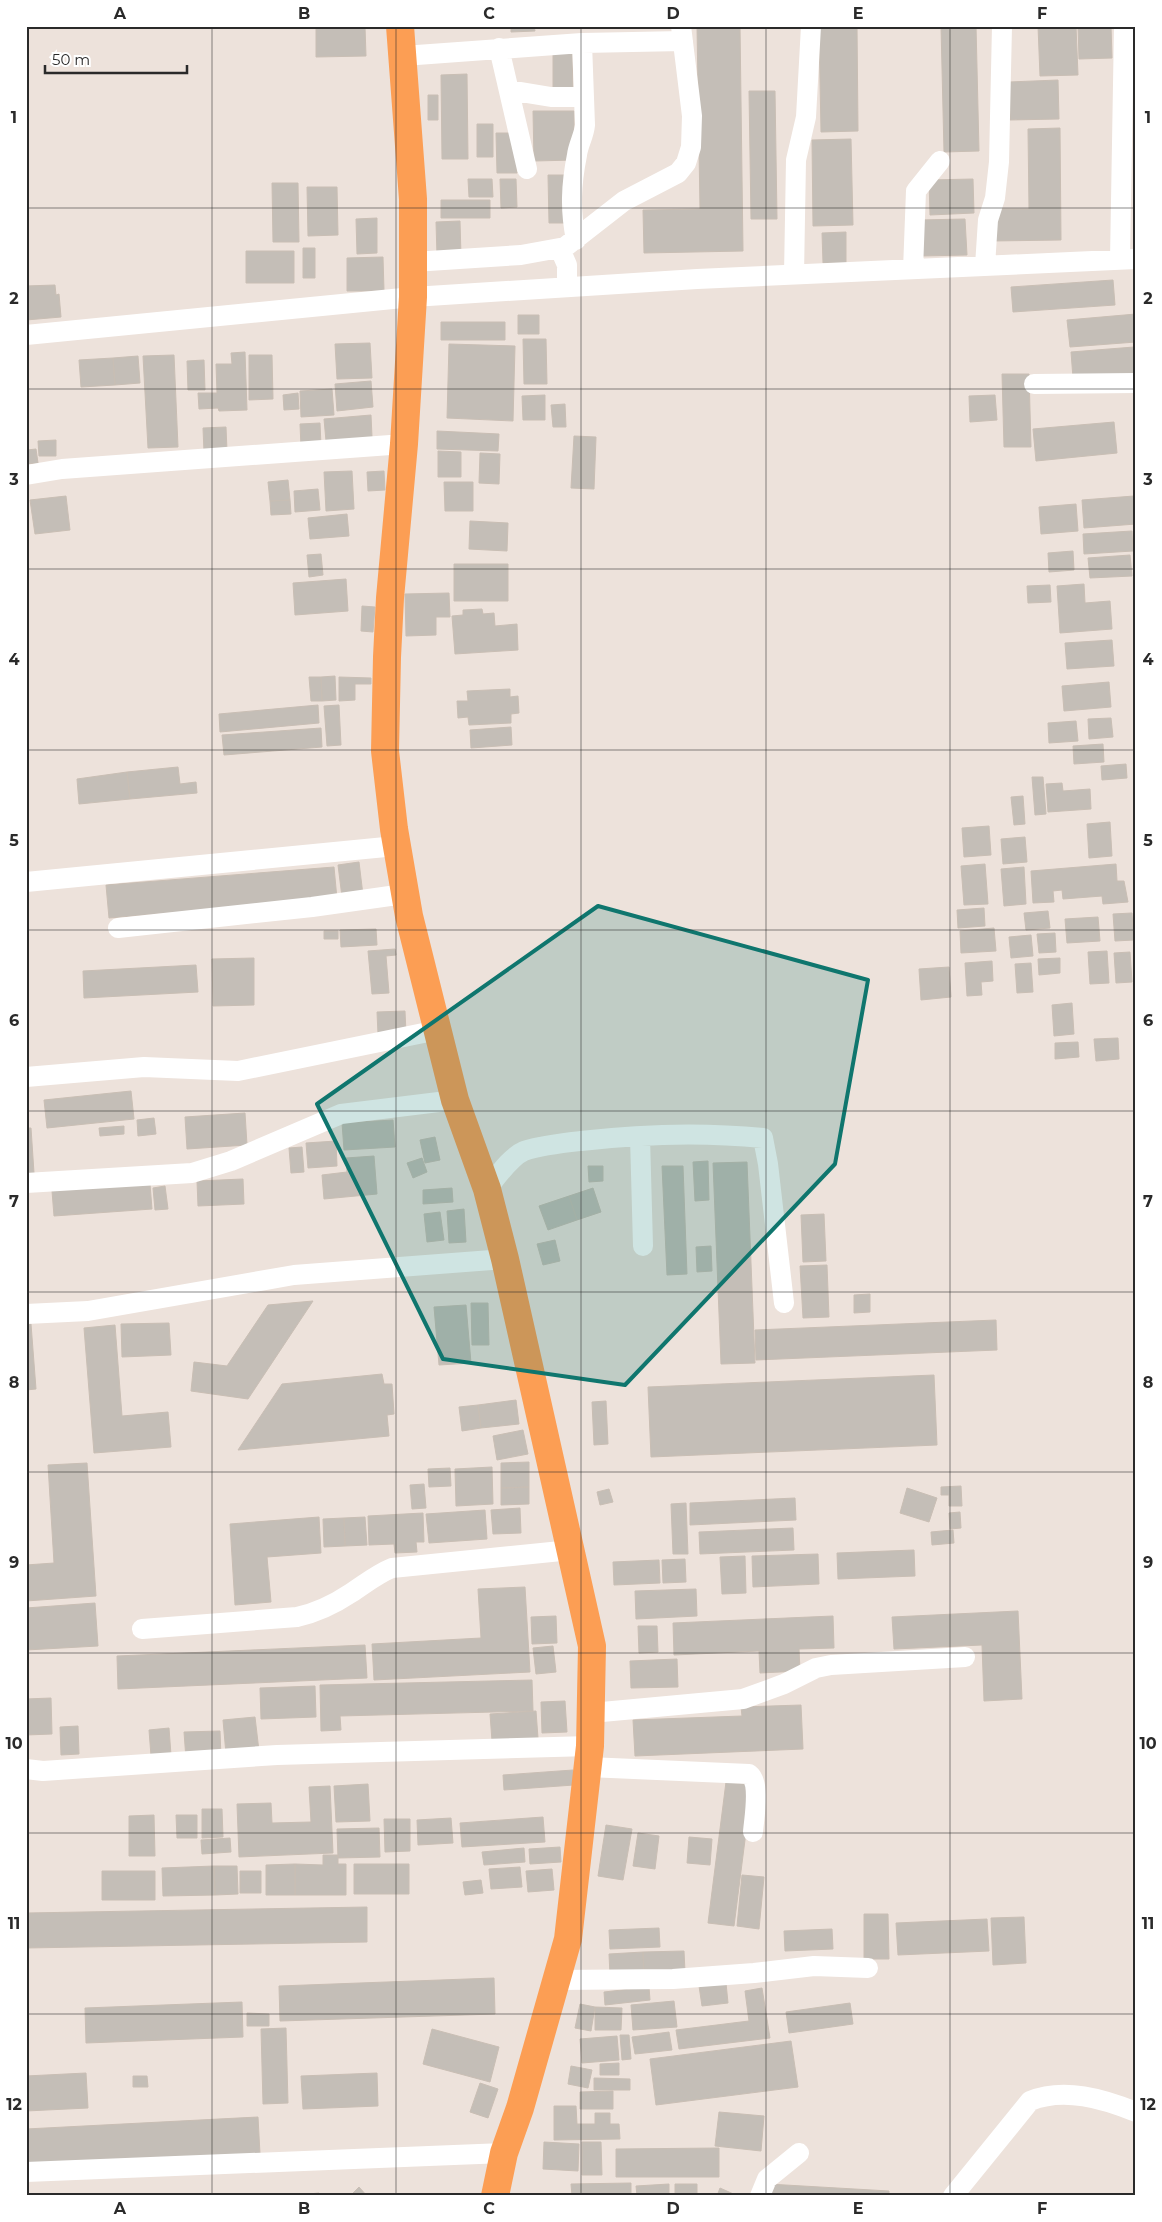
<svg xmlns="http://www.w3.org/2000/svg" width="1162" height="2222" font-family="Montserrat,sans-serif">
<rect width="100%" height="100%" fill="#ede2db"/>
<!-- building -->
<path fill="#c4beb7" stroke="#c9beb4" d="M511,26H534L535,31L511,32Z
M697,26H740L743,251L644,253L643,210L700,209Z
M819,26H857L858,131L821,132Z
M941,26H976L979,151L944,152Z
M1038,26H1076L1078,75L1040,76Z
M1078,26H1111L1112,58L1079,59Z
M365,27L366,56L316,57V28Z
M553,50H572L573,90H553Z
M467,74L468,159H442L441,75Z
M1058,80L1059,119L1010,120L1009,82Z
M749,91H775L777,219H751Z
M428,95H438V120H428Z
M533,111H574V160L534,161Z
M477,124H493V157H477Z
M1060,128L1061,240L993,241V209H1029L1028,129Z
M496,133H516L517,173H497Z
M851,139L853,225L813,226L812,140Z
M548,175H566L567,223H549Z
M468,179H492L493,197H469Z
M500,179H516L517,207L501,208Z
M973,179L974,213L930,215L929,180Z
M272,183H298L299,242H273Z
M307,187H337L338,235L308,236Z
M441,200H490V218H441Z
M377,218V253L357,254L356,219Z
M965,219L967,255L921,256L920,220Z
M460,221L461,256H437L436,222Z
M846,232V263H823L822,233Z
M303,248H315V278H303Z
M246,251H294V283H246Z
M383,257L384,291H347V258Z
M1113,280L1115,305L1013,312L1011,287Z
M55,285L56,295L59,294L61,317L26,320V286Z
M1136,314V342L1070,347L1067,320Z
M518,315H539V334H518Z
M441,322H505V340H441Z
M523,339H546L547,384H524Z
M370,343L372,378L337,379L335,344Z
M449,344L515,346L513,421L447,418Z
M1134,347L1136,373L1073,378L1071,352Z
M245,352L247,410L219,411L218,408L199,409L198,393H217L216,364H232L231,353Z
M174,355L178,447L148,448L143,356Z
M249,355H272L273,399L249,400Z
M138,356L140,383L115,385L113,358Z
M113,358L115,385L81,387L79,360Z
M204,360L205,390H188L187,361Z
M1002,374H1029L1031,447H1004Z
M371,381L373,407L337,411L335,384Z
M332,389L334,415L301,417L300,391Z
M298,393L299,409L284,410L283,395Z
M545,395V420H523L522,396Z
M995,395L997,420L970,422L969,396Z
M565,404L566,427H553L551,405Z
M371,415L372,437L326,441L324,419Z
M1114,422L1117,453L1036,461L1033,429Z
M320,423L321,446L301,447L300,424Z
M226,427L227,451L204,452L203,428Z
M437,431L499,434L498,451L437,449Z
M574,436L596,437L594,489L571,488Z
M56,440V456H39L38,441Z
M36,449L38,463L28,464L27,450Z
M438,451L461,452V477H438Z
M480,453L500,454L499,484L479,483Z
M352,471L354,509L326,511L324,472Z
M384,471L385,490L368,491L367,472Z
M288,480L290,500L270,501L268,482Z
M444,482H473V511H445Z
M318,489L320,510L295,512L294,491Z
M66,496L70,530L35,534L30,500Z
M1134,496L1136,524L1084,528L1082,500Z
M290,500L291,514L271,515L270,501Z
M1076,504L1078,531L1041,534L1039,507Z
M347,514L349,536L310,539L308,518Z
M470,521L508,523L507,551L469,549Z
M1132,531L1133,551L1084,554L1083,534Z
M1073,551L1074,570L1049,572L1048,553Z
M321,554L323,575L309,577L307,555Z
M1130,555L1132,576L1090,578L1088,558Z
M454,564H508V601H454Z
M346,579L348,611L295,615L293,583Z
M1084,584L1085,603L1110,601L1112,629L1060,633L1057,586Z
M1050,585L1051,602L1028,603L1027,586Z
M449,593L450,617H436V635L406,636L405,594Z
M362,606L375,607L373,632L361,631Z
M482,609L483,614L494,613L495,626L517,624L518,650L455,654L452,616L463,615V610Z
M1112,640L1114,666L1067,669L1065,643Z
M335,676L336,700L322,701L321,677Z
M309,677H321L322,701H311Z
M339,677L371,678V684H355V700L339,701Z
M1109,682L1111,707L1064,711L1062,686Z
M510,689V697L518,696L519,713L511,714V723L469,725L468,717L458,718L457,701H468L467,691Z
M318,705L319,723L220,732L219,714Z
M339,705L341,745L327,746L324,706Z
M1111,718L1113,737L1089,739L1088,719Z
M1076,721L1078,741L1049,743L1048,723Z
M511,727L512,745L471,748L470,730Z
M321,728L322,747L224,755L222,735Z
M1103,744L1104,762L1074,764L1073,746Z
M1126,764L1127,778L1102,780L1101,766Z
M178,767L180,784L196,782L197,793L130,799L127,772Z
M127,772L130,799L79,804L77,779Z
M1032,777H1043L1046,814L1035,815Z
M1062,783L1063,791L1090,789L1091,809L1048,812L1046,784Z
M1023,796L1025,824L1014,825L1011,797Z
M1110,822L1112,856L1089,858L1087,824Z
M989,826L991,855L964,857L962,828Z
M1025,837L1027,862L1003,864L1001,839Z
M359,862L363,895L342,897L338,865Z
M985,864L988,904L964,905L961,866Z
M1116,864L1117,881H1124L1128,902L1103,904L1102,896L1063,899L1062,890L1053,891L1054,902L1033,903L1031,871Z
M334,867L337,899L109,918L106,885Z
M1024,867L1026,904L1004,906L1001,869Z
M984,908L985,926L958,928L957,910Z
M1048,911L1050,928L1026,930L1024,913Z
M1132,913L1134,940L1115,941L1113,914Z
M1098,917L1100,941L1067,943L1065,919Z
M994,928L996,951L961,953L960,931Z
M376,929L377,945L341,947L340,930Z
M324,931H338V939H324Z
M1055,933L1056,952L1039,953L1037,934Z
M1031,935L1033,956L1011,958L1009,937Z
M395,949L396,955L386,956L389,993L372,994L368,951Z
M1107,951L1109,983L1090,984L1088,952Z
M1130,952L1132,982L1116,983L1114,953Z
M254,958V1005L213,1006L212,959Z
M1060,958V973L1039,975L1038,959Z
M992,961L993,981L981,982L982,995L967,996L965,963Z
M1031,963L1033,992L1017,993L1015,964Z
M196,965L198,992L84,998L83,971Z
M949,967L951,997L921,1000L919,969Z
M1072,1003L1074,1034L1054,1036L1052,1005Z
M405,1011L406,1033L378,1034L377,1012Z
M1118,1038L1119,1059L1096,1061L1094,1039Z
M1078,1042L1079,1057L1055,1059V1043Z
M131,1091L134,1119L47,1128L44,1100Z
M245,1113L247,1145L187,1149L185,1117Z
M154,1118L156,1134L138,1136L137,1120Z
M393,1120L395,1147L344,1150L342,1123Z
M124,1126V1134L100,1136L99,1128Z
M26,1128H31L34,1173H26Z
M435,1137L440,1160L425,1163L420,1140Z
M336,1141L337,1166L308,1168L306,1143Z
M302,1147L304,1172L291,1173L289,1148Z
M374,1156L377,1194L324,1199L322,1175L347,1172L346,1158Z
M422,1158L427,1172L413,1178L407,1163Z
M708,1161L709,1200L695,1201L693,1162Z
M747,1162L755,1363L721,1364L713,1163Z
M588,1166H603V1181L589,1182Z
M662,1166H683L687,1274L667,1275Z
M243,1179L244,1204L198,1206L197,1181Z
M150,1184L152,1209L54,1216L52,1191Z
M165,1186L168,1209L155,1210L153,1188Z
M452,1188L453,1202L423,1204V1190Z
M593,1188L601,1212L577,1220L569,1196Z
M569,1196L577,1220L548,1230L539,1206Z
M464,1209L466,1242L449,1243L447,1211Z
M440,1212L444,1240L427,1242L424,1214Z
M824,1214L826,1261L803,1262L801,1215Z
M555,1240L560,1261L543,1265L537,1244Z
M711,1246L712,1271L697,1272L696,1247Z
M827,1265L829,1317L803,1318L800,1266Z
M870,1294V1312L854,1313V1295Z
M313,1301L248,1399L191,1391L194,1362L227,1366L268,1305Z
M471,1303H488L489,1345H472Z
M466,1305L471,1363L439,1365L434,1307Z
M996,1320L997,1350L756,1360L755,1330Z
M169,1323L171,1355L122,1357L121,1324Z
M31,1324L36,1389L26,1390V1325Z
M115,1325L122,1416L168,1412L171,1447L94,1453L84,1328Z
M382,1374L384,1384H392L394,1414L387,1415L389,1436L238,1450L282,1384Z
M934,1375L937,1445L651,1457L648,1387Z
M516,1400L519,1424L481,1428L478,1405Z
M606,1401L608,1444L594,1445L592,1402Z
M478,1405L481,1428L462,1431L459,1407Z
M523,1430L528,1454L497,1460L493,1436Z
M529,1462V1487L501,1488V1463Z
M87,1463L96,1596L26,1601V1565L54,1563L48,1465Z
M492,1467L493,1504L456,1506L455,1469Z
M450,1468L451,1486L429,1487L428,1469Z
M424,1484L426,1508L412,1509L410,1485Z
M961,1486L962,1506H949V1495H941V1487Z
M529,1487V1504L501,1505V1488Z
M907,1488L937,1498L929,1522L900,1513Z
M609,1489L613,1502L600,1505L597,1492Z
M795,1498L796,1520L690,1525V1503Z
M686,1503L688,1554H673L671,1504Z
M520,1508L521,1533L493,1534L491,1510Z
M485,1510L487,1539L429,1543L426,1514Z
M960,1512L961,1528L950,1529L949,1513Z
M423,1513L424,1542H416L417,1552L395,1553L394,1544L369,1545L368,1516Z
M319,1517L321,1553L267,1557L271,1602L235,1605L230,1524Z
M365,1517L367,1545L345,1546L344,1518Z
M344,1518L345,1546L324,1547L323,1519Z
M793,1528L794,1550L700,1554L699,1532Z
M953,1530L954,1543L932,1545L931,1532Z
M914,1550L915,1576L838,1579L837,1553Z
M818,1554L819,1584L753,1587L752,1556Z
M745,1556L746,1593L722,1594L720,1557Z
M685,1559L686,1582L663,1583L662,1560Z
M659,1560L660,1583L614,1585L613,1562Z
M525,1587L530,1672L374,1680L372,1644L481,1638L478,1589Z
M696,1589L697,1616L636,1619L635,1591Z
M95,1603L98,1646L26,1650V1608Z
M1018,1611L1022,1699L984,1701L982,1645L894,1649L892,1617Z
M556,1616L557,1643L532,1644L531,1617Z
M833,1616L834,1648L799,1649L800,1671L760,1673L759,1651L674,1655L673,1623Z
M638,1626H657L658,1652L639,1653Z
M365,1645L367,1678L118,1689L117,1656Z
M553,1646L556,1672L536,1674L533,1648Z
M677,1659L678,1687L631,1688L630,1661Z
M532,1680L533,1711L340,1716L341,1730L321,1731L320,1685Z
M315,1686L316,1717L261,1719L260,1688Z
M51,1698L52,1734L26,1735V1699Z
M565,1701L567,1732L542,1733L541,1702Z
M801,1705L803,1749L635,1756L633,1720L742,1716L741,1707Z
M536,1711L538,1738L492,1741L490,1714Z
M255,1717L259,1751L226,1754L223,1720Z
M78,1726L79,1754L61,1755L60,1727Z
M169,1728L171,1755L151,1756L149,1730Z
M220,1731L221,1758L186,1759L184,1732Z
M573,1770L574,1785L504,1790L503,1775Z
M726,1782L752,1785L734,1926L708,1923Z
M368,1784L370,1821L336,1822L334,1786Z
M330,1786L333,1853L239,1857L237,1804L271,1803L272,1823L311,1822L309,1787Z
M202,1809H222L223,1837L202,1838Z
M154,1815L155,1856H129V1816Z
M176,1815H197V1838H177Z
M543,1817L545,1842L462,1847L460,1823Z
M451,1818L453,1843L418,1845L417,1820Z
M384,1819H410V1851L385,1852Z
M606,1825L632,1829L623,1880L598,1876Z
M379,1828L380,1857L338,1858L337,1829Z
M638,1833L659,1836L655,1869L633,1866Z
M689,1837L712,1839L710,1865L687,1863Z
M230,1838L231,1852L202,1854L201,1840Z
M560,1847L561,1862L530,1864L529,1849Z
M524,1848L525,1862L484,1865L482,1852Z
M323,1855H338V1864H346V1895H295V1864L323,1865Z
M295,1864V1895H266V1865Z
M354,1864H409V1894H354Z
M214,1866L215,1895L163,1896L162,1868Z
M214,1866H237L238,1894L215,1895Z
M520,1867L522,1887L491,1889L489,1869Z
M552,1869L554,1890L528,1892L526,1871Z
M102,1871H155V1900H102Z
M240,1871H261V1893H240Z
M742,1875L764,1877L759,1929L737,1926Z
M481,1880L483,1893L465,1895L463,1882Z
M367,1907V1942L26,1948V1913Z
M864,1914H888L889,1959H864Z
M1024,1917L1026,1963L993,1965L991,1918Z
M987,1919L989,1951L898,1955L896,1923Z
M659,1928L660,1947L610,1949L609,1930Z
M832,1929L833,1949L785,1951L784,1931Z
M684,1951L685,1972L644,1974L643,1952Z
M643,1952L644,1974L610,1975L609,1954Z
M494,1978L495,2014L280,2021L279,1986Z
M726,1983L728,2003L702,2006L699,1986Z
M649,1987L650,2000L605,2005L604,1992Z
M762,1988L770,2038L679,2049L676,2030L749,2021L745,1991Z
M674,2001L677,2027L633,2030L631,2005Z
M242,2002L243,2037L86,2043L85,2008Z
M850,2003L853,2024L789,2033L786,2012Z
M580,2004L595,2007L591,2031L575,2028Z
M595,2007L622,2008L621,2030H595Z
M247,2013L269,2014V2026H247Z
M286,2028L288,2103L263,2104L261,2029Z
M432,2029L499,2047L490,2082L423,2064Z
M669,2032L672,2050L635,2054L632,2037Z
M620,2035H629L631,2059L622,2060Z
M617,2036L619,2060L582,2063L580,2039Z
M791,2041L798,2087L656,2105L650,2059Z
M619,2063V2075H600V2064Z
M571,2066L592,2070L588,2088L568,2084Z
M86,2073L88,2108L26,2111V2076Z
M377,2073L378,2106L303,2109L301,2076Z
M133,2076H147L148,2087H133Z
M594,2078L630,2079V2090H594Z
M480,2083L498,2089L488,2118L470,2112Z
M613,2091V2109H580V2092Z
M554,2106H576L577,2124H595V2113H610V2124H619L620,2139L554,2140Z
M719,2112L764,2116L761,2151L715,2146Z
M258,2117L260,2154L26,2167V2129Z
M544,2142L579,2144L578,2171L543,2169Z
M582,2142H601L602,2175H582Z
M719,2148V2177H616V2149Z
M631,2183V2196H572L571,2184Z
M669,2184V2196H637L636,2186Z
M675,2184H697V2196H675Z
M768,2184L889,2191V2196H768Z
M359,2187L367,2196H350Z
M720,2188L738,2196H717Z
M319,2193V2196H288Z"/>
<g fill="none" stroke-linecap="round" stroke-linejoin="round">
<!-- minor -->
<path stroke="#fff" stroke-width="20" d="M499,48L527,169
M403,56L582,43L683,41
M509,90L551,97H584
M576,240C570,210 571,185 577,155C578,145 584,136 585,125L582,43
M560,249L567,265V288
M1120,260L1124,26
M413,262L521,255L565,247L624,201L678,173L686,163L691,147L692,116L681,26
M985,266L988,220L995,198L999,162L1002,26
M913,270L916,191L940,161
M794,275L796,160L806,117L811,26
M26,335L413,297L697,279L1136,259
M1034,384L1136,383
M26,475L62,469L404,444
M26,882L396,846
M118,928L312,907L404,894
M26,1077L144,1067L238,1071L438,1030
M640,1137L643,1246
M26,1183L192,1173L231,1161L341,1114L455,1100
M487,1189C497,1177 510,1157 524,1151C542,1145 562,1143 581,1141C640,1134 703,1132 763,1138L768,1164L784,1303
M26,1314L88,1311L294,1275L505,1259
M142,1629L297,1617C315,1613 336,1603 351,1593C365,1584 377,1574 392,1568L571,1550
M591,1713L743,1699L784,1684L816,1668L831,1665L965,1657
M588,1767L749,1774C761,1783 754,1818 753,1832
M26,1769L43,1771L277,1755L590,1746
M556,1980L673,1979L754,1973L814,1966L868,1968
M26,2172L504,2153
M760,2196L767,2179L799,2153
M953,2196L1030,2101C1064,2087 1104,2099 1136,2112"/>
<!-- trunk -->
<path stroke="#fc9e54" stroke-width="28" d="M400,26L413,199V297L404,444L390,598L387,657L385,751L394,829L409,916L455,1100L487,1189L505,1259L592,1646L590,1746L568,1939L520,2108L504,2153L495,2196"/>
</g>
<!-- marked area -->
<path fill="#0f766e" fill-opacity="0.2" stroke="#0f766e" stroke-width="4" stroke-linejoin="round" d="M598,906L868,980L835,1164L625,1385L443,1359L317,1104Z"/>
<!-- grid -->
<path fill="none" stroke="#2a2a2a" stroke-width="1" stroke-opacity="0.55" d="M212,26V2196M396,26V2196M581,26V2196M766,26V2196M950,26V2196M26,208H1136M26,389H1136M26,569H1136M26,750H1136M26,930H1136M26,1111H1136M26,1292H1136M26,1472H1136M26,1653H1136M26,1833H1136M26,2014H1136"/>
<!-- border -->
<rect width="1162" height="2222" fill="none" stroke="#ffffff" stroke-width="55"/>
<!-- scale -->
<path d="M45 65v8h142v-8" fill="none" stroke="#2a2a2a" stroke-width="2.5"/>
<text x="52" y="65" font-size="15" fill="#2a2a2a" stroke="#ffffff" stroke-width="4" paint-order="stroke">50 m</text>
<rect x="28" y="28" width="1106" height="2166" fill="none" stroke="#2a2a2a" stroke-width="2"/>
<g font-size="16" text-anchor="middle" font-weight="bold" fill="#2a2a2a">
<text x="120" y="19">A</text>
<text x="304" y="19">B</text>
<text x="489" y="19">C</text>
<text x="673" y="19">D</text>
<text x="858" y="19">E</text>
<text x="1042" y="19">F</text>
<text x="14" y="123">1</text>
<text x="1148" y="123">1</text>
<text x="14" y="304">2</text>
<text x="1148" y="304">2</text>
<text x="14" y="485">3</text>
<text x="1148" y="485">3</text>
<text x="14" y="665">4</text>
<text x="1148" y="665">4</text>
<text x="14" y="846">5</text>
<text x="1148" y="846">5</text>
<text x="14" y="1026">6</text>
<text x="1148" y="1026">6</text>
<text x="14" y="1207">7</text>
<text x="1148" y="1207">7</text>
<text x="14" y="1388">8</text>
<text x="1148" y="1388">8</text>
<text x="14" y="1568">9</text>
<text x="1148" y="1568">9</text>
<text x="14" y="1749">10</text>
<text x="1148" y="1749">10</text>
<text x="14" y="1929">11</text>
<text x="1148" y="1929">11</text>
<text x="14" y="2110">12</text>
<text x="1148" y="2110">12</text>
<text x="120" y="2214">A</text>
<text x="304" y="2214">B</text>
<text x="489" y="2214">C</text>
<text x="673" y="2214">D</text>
<text x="858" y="2214">E</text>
<text x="1042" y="2214">F</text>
</g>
</svg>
